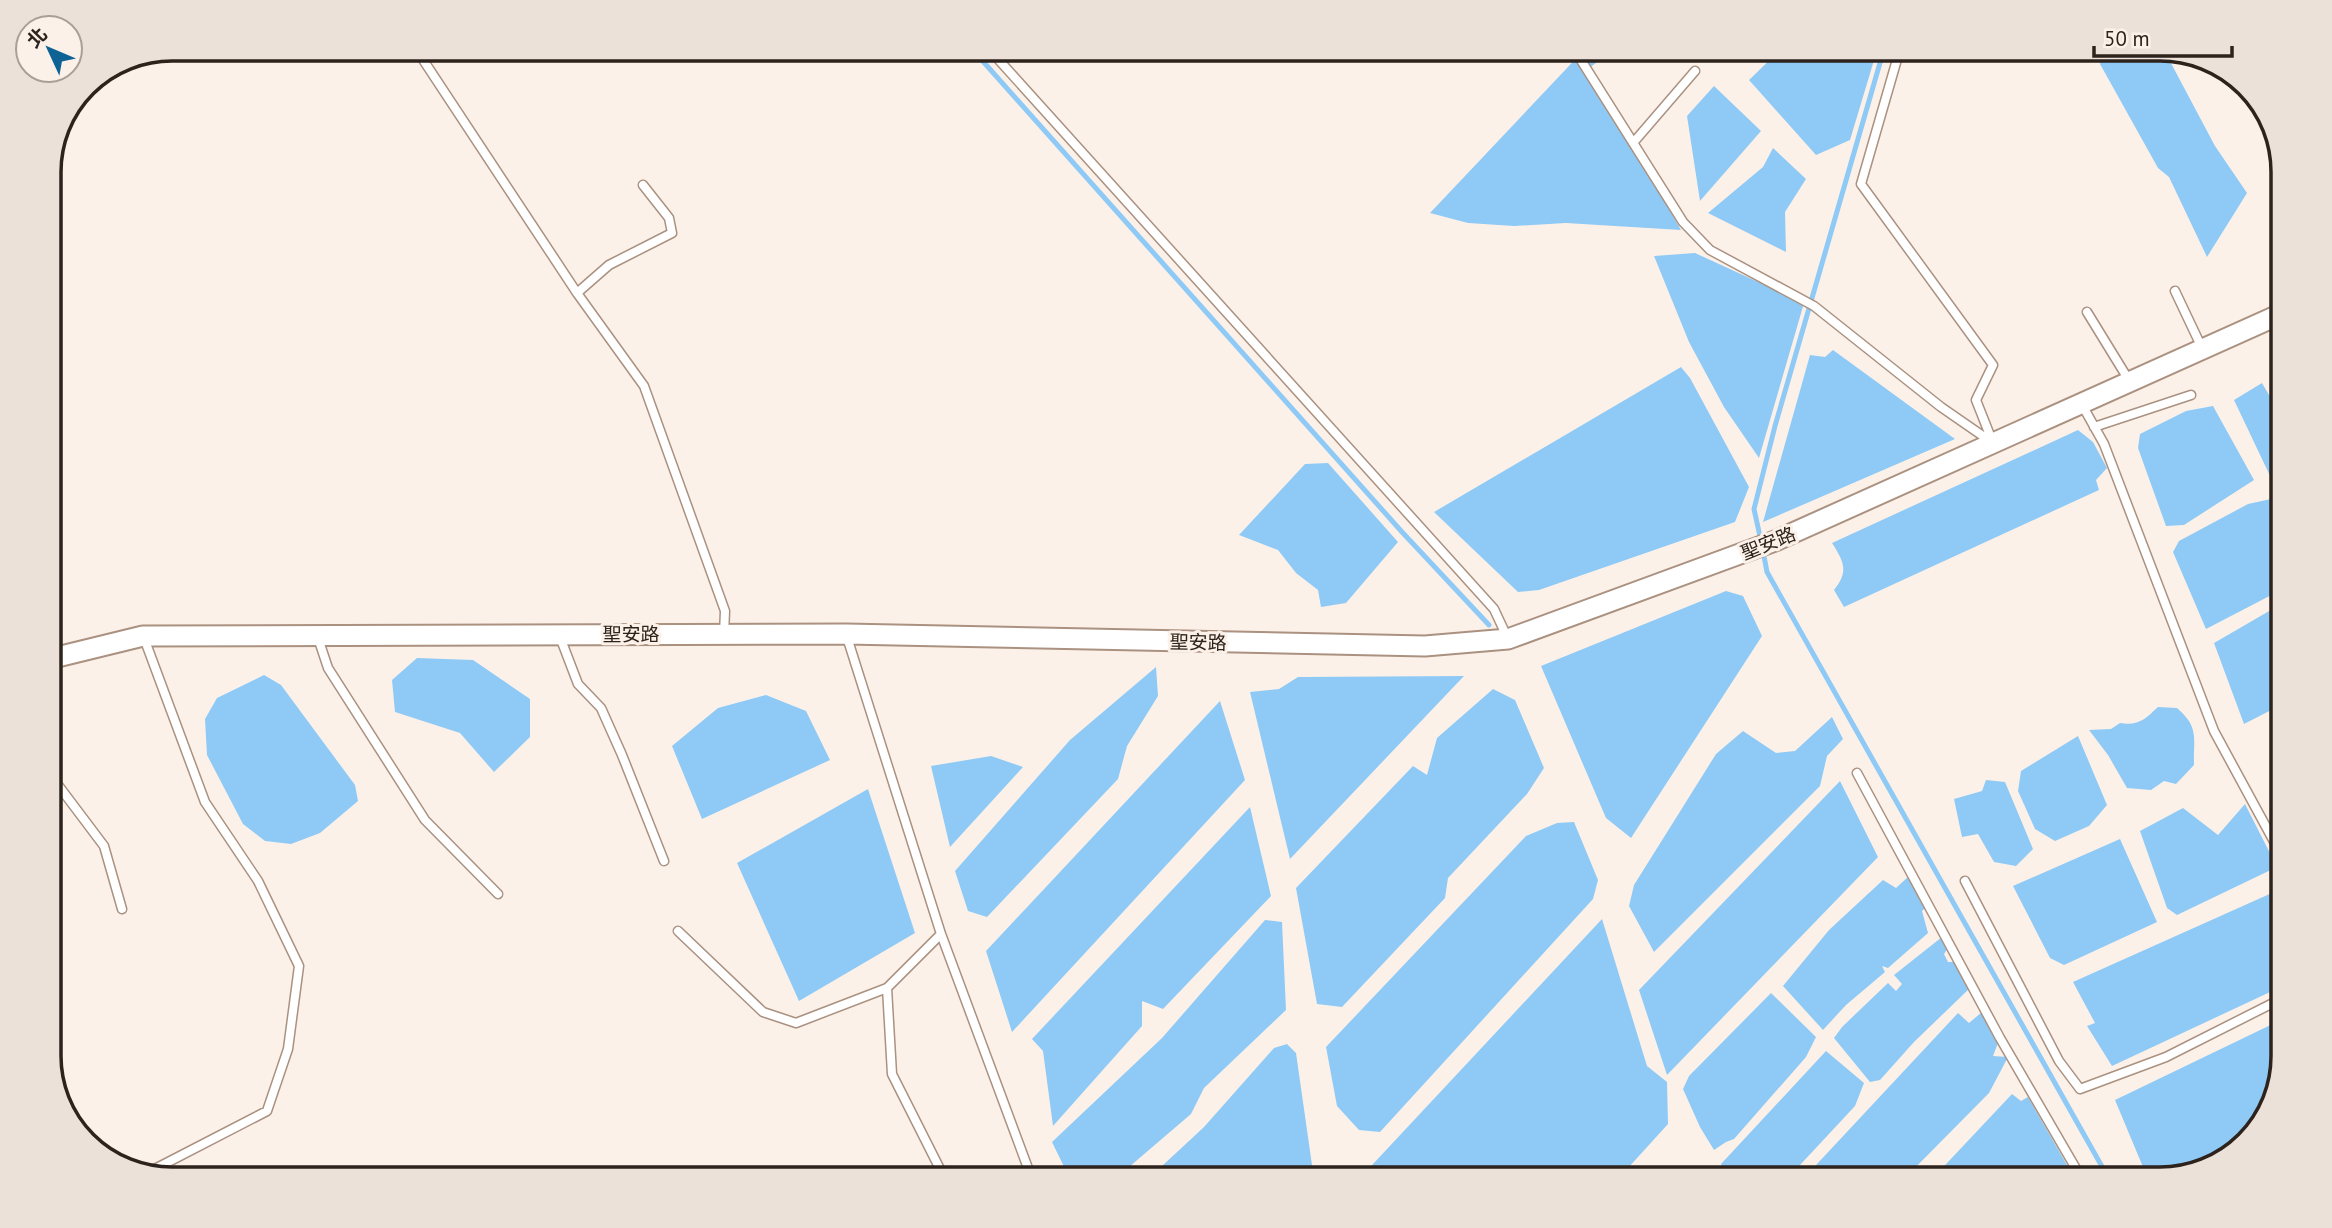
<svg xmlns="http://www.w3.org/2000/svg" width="2332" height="1228" font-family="'PT Sans','Noto Sans TC',sans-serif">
<rect width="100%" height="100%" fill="#fcf1e9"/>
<!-- water -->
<path fill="#8ecaf5" d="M1585,49H1614L1588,69L1681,230L1566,223L1514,226L1468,223L1430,213Z
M1781,49H1868L1875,57L1850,140L1816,155L1749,80Z
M2102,49L2164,50L2215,146L2247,193L2207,257L2169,177L2158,168L2100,64Z
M1714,86L1761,131L1700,201L1687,116Z
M1773,148L1806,179L1785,212L1786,252L1708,213L1763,167Z
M1695,253L1804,303L1759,458L1724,407L1689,342L1654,256Z
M1833,350L1955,439L1763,522L1810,355L1825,357Z
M1681,367L1690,378L1749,487L1735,522L1539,590L1518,592L1434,512Z
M2262,383L2283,419V473L2272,480L2234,400Z
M2213,406L2254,480L2184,525L2166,526L2138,448L2140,434L2186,411Z
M2078,430L2093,442L2107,468L2096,480L2099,490L1844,607L1834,590C1849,571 1844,562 1832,543Z
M1328,463L1398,542L1346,603L1321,607L1318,590L1296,573L1278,550L1239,535L1305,464Z
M2271,499L2283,527V589L2206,629L2173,552L2179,541L2248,504Z
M1726,591L1743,596L1762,636L1631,838L1606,818L1541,666Z
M2283,603V704L2244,724L2214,643Z
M417,658L473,660L530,699V737L494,772L460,733L395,712L392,680Z
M1156,667L1158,696L1127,746L1118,779L987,917L968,911L955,871L1070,740Z
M264,675L281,685L355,785L358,801L320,833L291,844L265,841L243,824L207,755L205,719L217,698Z
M1464,676L1290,859L1250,692L1279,689L1298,677Z
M1493,689L1515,700L1544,768L1527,794L1448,878L1445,898L1342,1007L1317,1004L1296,888L1413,766L1427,775L1437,738Z
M766,695L806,711L830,760L702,819L672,746L718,708Z
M1220,701L1245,780L1012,1032L986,951Z
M2158,707L2177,708C2200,728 2193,738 2194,765L2176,784L2164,781L2151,790L2127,788L2108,755L2089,730L2111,729L2120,723C2139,726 2145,719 2158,707Z
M1832,717L1843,739L1827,756L1820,786L1654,952L1629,906L1634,885L1716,754L1743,731L1776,753L1795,751Z
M2078,736L2107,805L2089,826L2055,841L2035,829L2018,791L2021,771Z
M991,756L1023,767L950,847L931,766Z
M1986,780L2005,782L2033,849L2016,866L1994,862L1978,834L1962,837L1954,799L1982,791Z
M1840,781L1878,857L1667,1075L1639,990Z
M868,789L915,933L799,1001L737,863Z
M2245,804L2277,867L2177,915L2167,908L2140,831L2183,808L2218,835Z
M1250,807L1271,896L1163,1009L1142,1001V1026L1053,1126L1043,1051L1032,1039Z
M1574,822L1598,880L1593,899L1380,1132L1359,1130L1337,1106L1326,1047L1526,836L1557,823Z
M2120,839L2157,922L2064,965L2050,958L2013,886Z
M1909,876L1925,908L1922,911L1928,933L1888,968L1882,966L1885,972L1846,1005L1823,1030L1783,986L1829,930L1883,880L1896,888Z
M2283,888V986L2112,1066L2087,1026L2095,1023L2073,982Z
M1602,919L1647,1066L1667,1082L1668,1124L1618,1179H1359Z
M1265,920L1282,922L1286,1010L1204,1088L1191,1114L1115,1179H1070L1052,1142L1162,1038Z
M1942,937L1948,948L1944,954L1948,962H1956L1970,988L1914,1042L1880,1080L1870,1082L1834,1038L1842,1027L1888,983L1896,991L1902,984L1894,975Z
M1771,993L1816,1037L1806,1057L1734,1139L1726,1142L1714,1150L1700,1127L1683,1089L1689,1076Z
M1982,1012L1998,1043L1993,1056L2008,1057L1989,1093L1904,1179H1803L1958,1013L1969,1023Z
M2283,1019V1056L2270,1111L2230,1154L2195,1170L2161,1179H2148L2115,1100Z
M1287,1044L1296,1053L1314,1179H1148L1204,1127L1274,1048Z
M1826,1051L1864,1083L1855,1106L1787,1179H1726L1721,1164Z
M2012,1094L2021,1101L2028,1097L2075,1179H1932Z"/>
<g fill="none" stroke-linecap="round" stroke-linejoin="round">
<!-- stream -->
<path stroke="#8ecaf5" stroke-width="5" d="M972,49L1402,532L1489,625
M1761,541L1754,509L1775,426L1884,49
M1763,551L1767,572L2109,1179"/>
<!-- service casing -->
<g stroke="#aa9180" stroke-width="11">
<path id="service" d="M416,49L577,293L644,386L725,611L724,634
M989,49L1494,609L1508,639
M1574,49L1683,222L1710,250L1814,306L1941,407L1993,443L1976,400L1993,365L1861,184L1900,49
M1633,143L1695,71
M2175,291L2202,348
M577,293L609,265L672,233L669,218L643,185
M2087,312L2130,382
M2081,403L2104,444L2214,731L2283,858
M2094,427L2191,395
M846,634L941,934L1032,1179
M317,635L328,668L425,820L498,894
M560,637L578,684L601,708L622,755L664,861
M144,638L205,802L258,881L299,966L288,1049L267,1111L147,1173
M49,773L104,846L122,909
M1857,773L2000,1038L2082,1179
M1965,881L2059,1061L2080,1089L2166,1057L2283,998
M678,931L763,1012L796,1023L887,988L941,934
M887,988L892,1074L945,1179"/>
</g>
<!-- tertiary casing -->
<g stroke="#aa9180" stroke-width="23">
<path id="tertiary" d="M49,659L143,636L846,634L1425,646L1508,639L1775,541L2283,313"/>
</g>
<!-- service -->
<use href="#service" stroke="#fff" stroke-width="8"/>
<!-- tertiary -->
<use href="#tertiary" stroke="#fff" stroke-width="19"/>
</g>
<g text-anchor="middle" stroke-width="6" stroke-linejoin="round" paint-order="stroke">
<!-- street labels -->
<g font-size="19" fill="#2d231c" stroke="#fcf1e9">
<text transform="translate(1768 543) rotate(-22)" y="7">聖安路</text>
<text x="631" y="641">聖安路</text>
<text transform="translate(1198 642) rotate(1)" y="7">聖安路</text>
</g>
</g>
<!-- crop -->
<path d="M0 0H2332V1228H0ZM172 61H2160A111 111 0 0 1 2271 172V1056A111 111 0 0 1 2160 1167H172A111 111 0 0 1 61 1056V172A111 111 0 0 1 172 61Z" fill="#ebe1d9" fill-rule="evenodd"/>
<path fill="none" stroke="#2d231c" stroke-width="3.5" d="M172 61H2160A111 111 0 0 1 2271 172V1056A111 111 0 0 1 2160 1167H172A111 111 0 0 1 61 1056V172A111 111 0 0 1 172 61Z"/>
<!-- north arrow -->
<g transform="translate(49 49) rotate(314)"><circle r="33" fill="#fcf1e9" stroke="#a99f97" stroke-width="2"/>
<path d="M0-5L12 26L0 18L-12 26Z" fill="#0f6294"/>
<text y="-10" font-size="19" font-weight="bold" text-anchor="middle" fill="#2d231c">北</text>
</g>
<!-- scale -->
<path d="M2094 46v10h138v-10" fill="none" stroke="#2d231c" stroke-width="3.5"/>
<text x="2104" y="46" font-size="21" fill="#2d231c" stroke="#fcf1e9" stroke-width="5" paint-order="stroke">50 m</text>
</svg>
